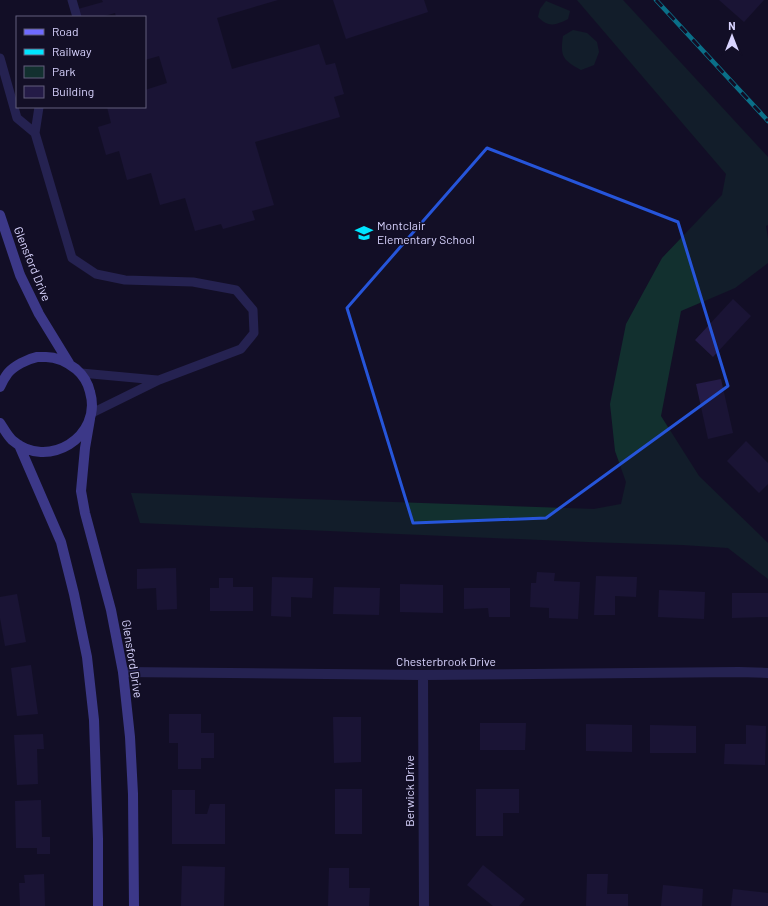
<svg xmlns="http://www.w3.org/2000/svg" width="768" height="906" font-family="Barlow,sans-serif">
<rect width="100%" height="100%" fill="#130f26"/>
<!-- green -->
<path fill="#12302f" d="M577,0H623L768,157V225L766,226L768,239V263L735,288L681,311L661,416L699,476L768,543V579L728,548L683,545L588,542L140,523L131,493L594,509L621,504L626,482L615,451L610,404L626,324L662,258L722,195L726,174Z
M546,1L570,11L568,19C556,25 549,28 538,17L540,9Z
M573,30L587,33L597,42L599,52L594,65L581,70C563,60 560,57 563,36Z"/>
<!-- building -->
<path fill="#241b47" d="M102,0H278L217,18L232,69L319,44L326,65L335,63L344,94L334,97L340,117L255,142L274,205L252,211L255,220L223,229L221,224L195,231L185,198L160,205L151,173L127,180L119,151L106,155L98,127L111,123L107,107H145V90L167,83L159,56L145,60V17H116L115,13L101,17H80L78,9L103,2Z
M333,0H424L428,12L346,39Z
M719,0H764L744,22Z
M733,299L751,316L713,357L695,340Z
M721,379L733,433L708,439L696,384Z
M746,441L768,463V484L759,493L727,461Z
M176,568L177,609L157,610L156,588L137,589V569Z
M537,572L555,573L554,581L580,582L578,619L549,618V608L530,607L531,583H536Z
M596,576L637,577L636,597L615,596V615H594Z
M272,577L313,578L312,598L291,597V617L271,616Z
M219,578H233V587H253V611H210V588H219Z
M400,584L443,585V613L400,612Z
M334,587L380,588L379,615L333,614Z
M464,588H510V617H489L488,608L464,609Z
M659,590L705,592L704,619L658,617Z
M732,593H768V617L732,618Z
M17,594L26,642L5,646L0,618V597Z
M31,665L38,714L17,716L11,668Z
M169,714H201V733H214V758H201V769H178V743H169Z
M333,717H361V762L334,763Z
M480,723H526L525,750H480Z
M586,724L632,725V752L586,751Z
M650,725L696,726V753H650Z
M746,725L766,726L765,765L724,764L725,744H746Z
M43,734L44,749H37L38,784L17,785L14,735Z
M335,789H362V834H335Z
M476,789H519V813H503V836H476Z
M172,790H195V814H207L210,804H225V844H172Z
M41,800L42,837H50V854H37V848H16L15,801Z
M483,865L525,899L519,906H493L467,885Z
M182,866L225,867L224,906H181Z
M329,868H349V888H370L369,906H328Z
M44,874L45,906H20L19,883H25L24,875Z
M587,874H608L607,894H628V906H586Z
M663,885L703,889L702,906H661Z
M733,889L768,893V906H731Z"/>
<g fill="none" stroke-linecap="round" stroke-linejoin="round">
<!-- service -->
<path stroke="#3d3a85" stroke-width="9" d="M72,0L77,17
M0,58L17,118L35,133
M39,107L35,133L72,258L96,274L125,280L193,282L236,290L253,310L254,333L241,349L159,380L92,413
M81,373L157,380"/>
<!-- minor -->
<path stroke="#3d3a85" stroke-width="10" d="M123,672L423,675L739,672L768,673
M423,675L424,906"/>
<!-- secondary -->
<path stroke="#6f6bff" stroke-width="10" d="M0,215L20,275L39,314L69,363
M0,387C2,382 5,377 8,373C14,366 27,359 37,357C40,357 43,357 46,357C58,357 67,362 76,369C83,375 88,383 90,392C103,437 47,471 12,440C7,435 4,429 0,423
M90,419L85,448L81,491L85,513L111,610L123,672L130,737L133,794L134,906
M19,445L61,542L74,594L87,657L94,720L98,839V906"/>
<!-- rail casing -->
<g stroke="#00e5ff" stroke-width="4.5">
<path id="rail" d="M656,0L768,121"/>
</g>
<!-- rail -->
<use href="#rail" stroke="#130f26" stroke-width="3" stroke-dasharray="9" stroke-linecap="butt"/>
</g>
<!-- marked area -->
<path d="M0 0H768V906H0ZM487,148L678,222L728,386L546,518L413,523L347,308Z" fill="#130f26" fill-opacity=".55" fill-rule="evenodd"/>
<path fill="none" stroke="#2655da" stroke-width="3" stroke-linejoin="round" d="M487,148L678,222L728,386L546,518L413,523L347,308Z"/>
<!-- icons -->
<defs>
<g id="school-bare" transform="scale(1.38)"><path d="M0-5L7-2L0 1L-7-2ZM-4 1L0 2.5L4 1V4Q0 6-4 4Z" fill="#00e5ff" stroke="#130f26" stroke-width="2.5" paint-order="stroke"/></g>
</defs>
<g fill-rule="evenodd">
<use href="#school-bare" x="364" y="233"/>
</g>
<g text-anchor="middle" stroke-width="3" stroke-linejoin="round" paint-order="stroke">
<!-- poi labels -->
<g font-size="12" fill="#d9d4ff" stroke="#130f26" text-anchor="start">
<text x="377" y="230">Montclair<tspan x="377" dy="14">Elementary School</tspan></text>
</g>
<!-- street labels -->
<g font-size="12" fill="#d9d4ff" stroke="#130f26">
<text transform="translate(32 264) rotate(68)" y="4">Glensford Drive</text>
<text transform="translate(132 659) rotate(81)" y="4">Glensford Drive</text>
<text x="446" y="666">Chesterbrook Drive</text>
<text transform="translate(410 791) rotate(-90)" y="4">Berwick Drive</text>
</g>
</g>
<!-- legend -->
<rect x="16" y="16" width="130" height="92" fill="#130f26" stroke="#625e7d"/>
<rect x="24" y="29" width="20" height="6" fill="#6f6bff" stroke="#625e7d"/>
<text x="52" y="36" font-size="12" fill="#d9d4ff">Road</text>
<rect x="24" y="49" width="20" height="6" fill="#00e5ff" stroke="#625e7d"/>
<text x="52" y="56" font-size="12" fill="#d9d4ff">Railway</text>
<rect x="24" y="66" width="20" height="12" fill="#12302f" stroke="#625e7d"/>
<text x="52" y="76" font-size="12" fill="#d9d4ff">Park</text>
<rect x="24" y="86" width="20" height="12" fill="#241b47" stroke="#625e7d"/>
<text x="52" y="96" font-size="12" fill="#d9d4ff">Building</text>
<!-- north arrow -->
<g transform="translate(732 36)" stroke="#130f26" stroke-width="3" paint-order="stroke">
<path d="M0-3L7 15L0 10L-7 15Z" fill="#d9d4ff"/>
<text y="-6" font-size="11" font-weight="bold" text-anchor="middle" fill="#d9d4ff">N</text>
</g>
</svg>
